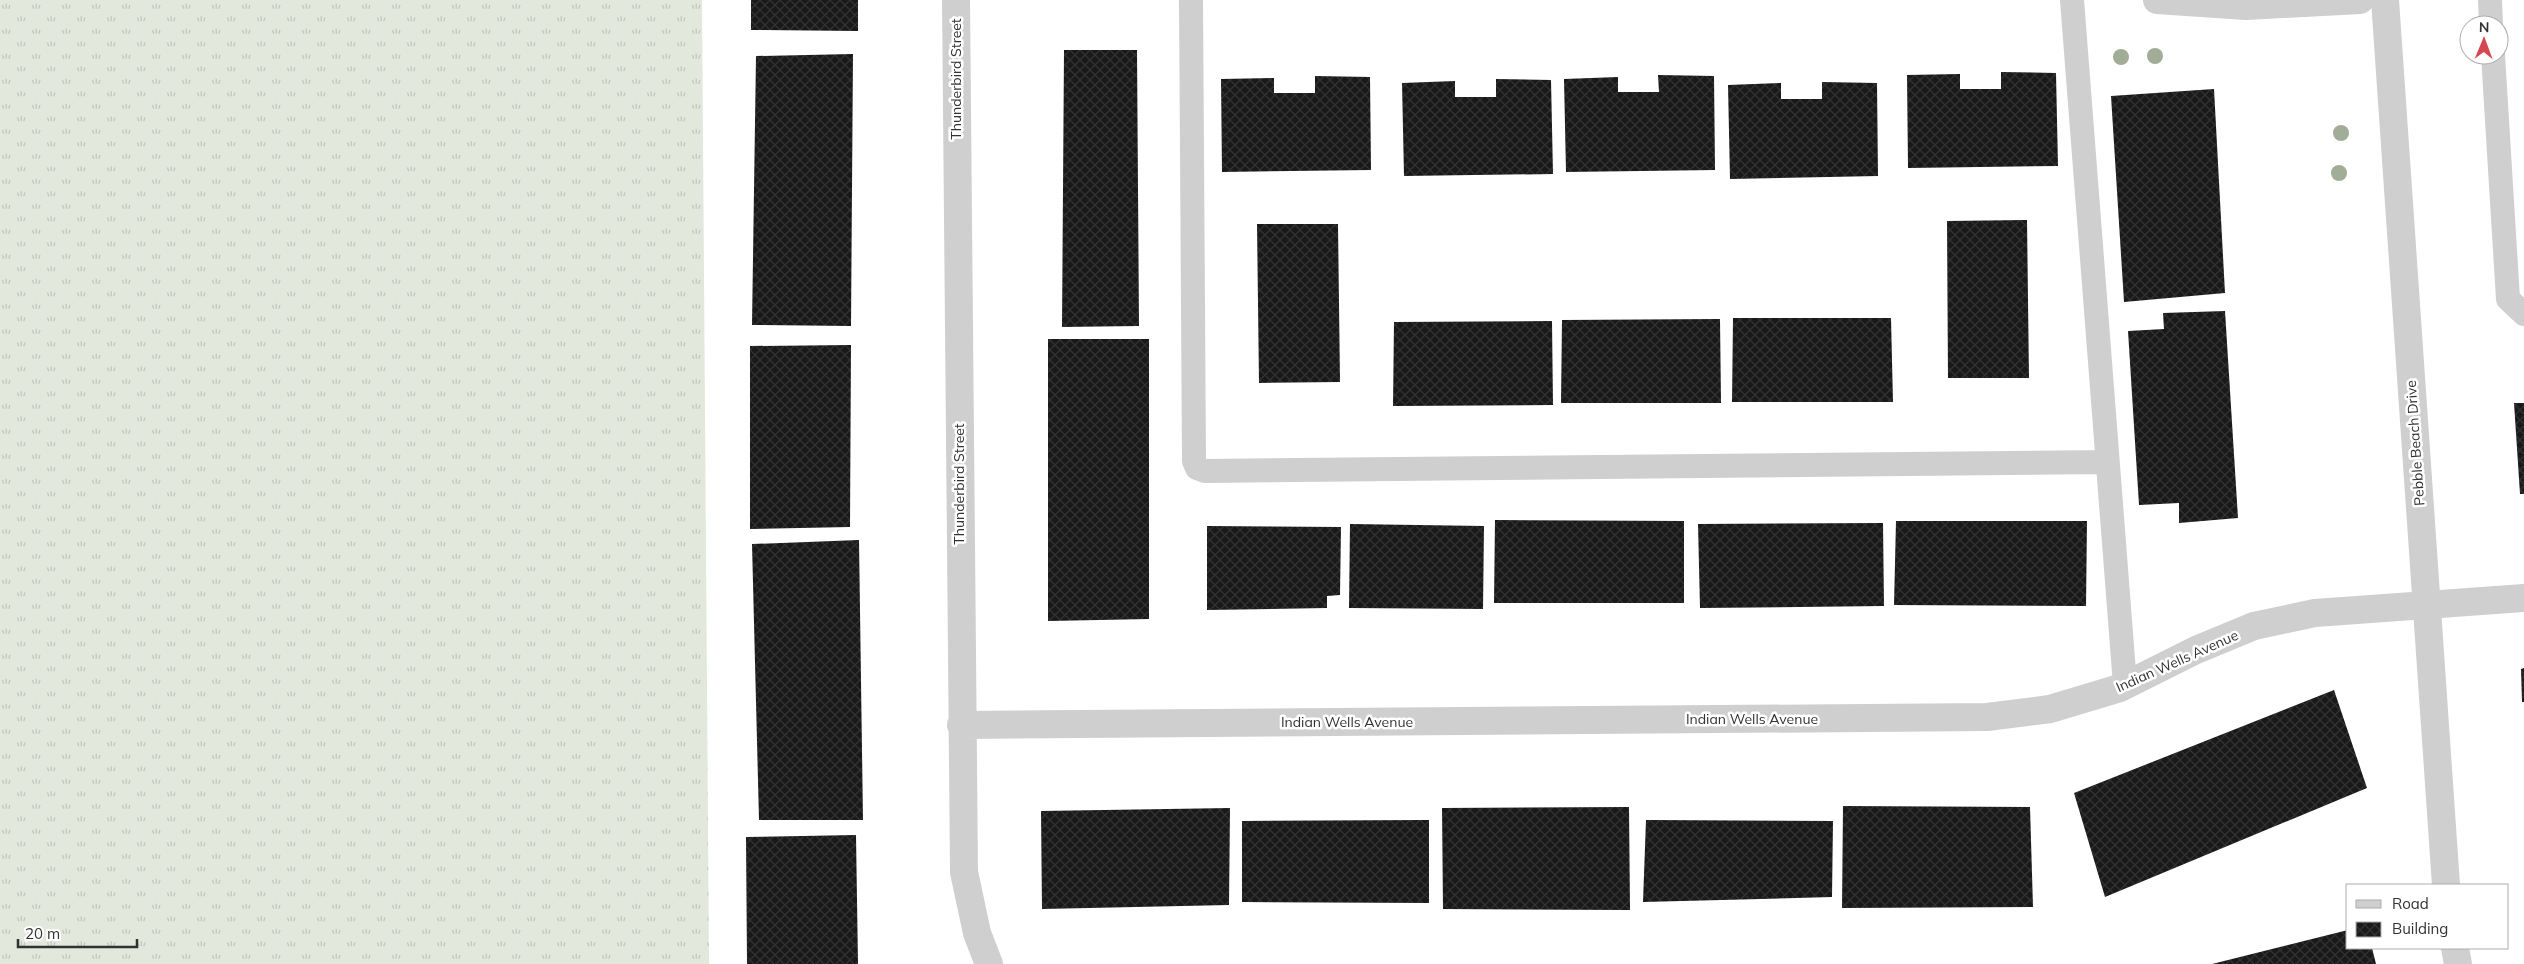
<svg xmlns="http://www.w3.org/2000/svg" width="2524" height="964" font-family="Mulish,sans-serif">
<defs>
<pattern id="grass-tufts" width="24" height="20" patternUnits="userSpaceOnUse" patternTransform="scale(1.25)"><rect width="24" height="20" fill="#e2e8dc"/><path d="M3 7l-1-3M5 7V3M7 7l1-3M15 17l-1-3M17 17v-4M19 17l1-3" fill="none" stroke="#c2c7bd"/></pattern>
<pattern id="building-cross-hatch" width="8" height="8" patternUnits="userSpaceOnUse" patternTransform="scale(1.25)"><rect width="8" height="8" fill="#191919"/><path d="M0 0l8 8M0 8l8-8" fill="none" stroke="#323232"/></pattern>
</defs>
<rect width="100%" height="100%" fill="#fff"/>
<!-- grass -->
<path fill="url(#grass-tufts)" d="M0,0H702L709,964H0Z"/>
<!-- building -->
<path fill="url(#building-cross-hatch)" d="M751,0H858V31L751,30Z
M1064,50H1137L1139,326L1062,327Z
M853,54L851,326L752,325L756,56Z
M2001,72L2056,73L2058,166L1908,168L1907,75L1960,74V89H2001Z
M1658,75L1714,76L1715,170L1566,172L1564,79L1618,77V92H1659Z
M1315,76L1370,77L1371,170L1222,172L1221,79L1274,78V93H1315Z
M1496,79L1551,80L1553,174L1404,176L1402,83L1455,81V97H1496Z
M1822,82L1877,83L1878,176L1730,179L1728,85L1781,83V99H1822Z
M2214,89L2225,293L2124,302L2111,96Z
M2027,220L2029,378H1948L1947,221Z
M1257,224H1338L1340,382L1259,383Z
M2225,311L2238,518L2179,523V503L2139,505L2128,331L2164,329L2163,313Z
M1733,318H1891L1893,402H1732Z
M1720,319L1721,403H1561L1562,320Z
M1552,321L1553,405L1393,406L1394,322Z
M1048,339H1149V619L1048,621Z
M851,345L850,527L750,529V346Z
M2514,403H2524V494H2520Z
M1495,520L1684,521V603H1494Z
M1896,521H2087L2086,606L1894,605Z
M1883,523L1884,606L1700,608L1698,524Z
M1350,524L1484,526L1483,609L1349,608Z
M1207,526L1341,527L1340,595L1327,596V608L1207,610Z
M859,540L863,820H759L752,544Z
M2524,668V702H2522L2521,669Z
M2334,690L2367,788L2105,897L2074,793Z
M1843,806L2030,807L2033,907L1842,908Z
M1629,807L1630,910L1443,909L1442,808Z
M1230,808L1229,905L1042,909L1041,811Z
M1429,820V903L1242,902V821Z
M1646,820L1833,821L1832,897L1643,902Z
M856,835L858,964H747L746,837Z
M2348,930V948H2372L2376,964H2212Z"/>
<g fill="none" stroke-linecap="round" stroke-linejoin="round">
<!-- lane -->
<path stroke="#cfcfcf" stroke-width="24" d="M1191,0L1194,461L1197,468L1205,471L2107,462
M2072,0L2125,685
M2490,0L2491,25
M2493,55L2508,299L2524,314"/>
<!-- street -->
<path stroke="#cfcfcf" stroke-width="28" d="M956,0L964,872L977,933L989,964
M2157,0L2246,6L2360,0
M2385,0L2446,885
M961,725L1987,717L2050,709L2120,688L2196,650L2254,626L2315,613L2524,598
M2455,948L2458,964"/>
</g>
<!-- trees -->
<g fill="#a2ad98">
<circle cx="2155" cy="56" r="8"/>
<circle cx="2121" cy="57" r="8"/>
<circle cx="2341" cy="133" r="8"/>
<circle cx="2339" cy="173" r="8"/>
</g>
<g text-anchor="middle" stroke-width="5" stroke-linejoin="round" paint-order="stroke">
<!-- street labels -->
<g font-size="14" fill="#323232" stroke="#fff">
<text transform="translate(956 79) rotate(-90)" y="5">Thunderbird Street</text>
<text transform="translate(2415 443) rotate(-94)" y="5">Pebble Beach Drive</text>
<text transform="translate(959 484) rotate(-90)" y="5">Thunderbird Street</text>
<text transform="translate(2177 661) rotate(-24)" y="5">Indian Wells Avenue</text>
<text x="1752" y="724">Indian Wells Avenue</text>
<text x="1347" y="727">Indian Wells Avenue</text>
</g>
</g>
<!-- legend -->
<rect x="2346" y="884" width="162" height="65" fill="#ffffff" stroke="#adadad"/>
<rect x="2356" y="900" width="25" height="8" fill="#cfcfcf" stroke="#adadad"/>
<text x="2392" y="909" font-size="15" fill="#323232">Road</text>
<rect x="2356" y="922" width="25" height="15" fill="url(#building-cross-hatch)" stroke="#adadad"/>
<text x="2392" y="934" font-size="15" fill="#323232">Building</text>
<!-- north arrow -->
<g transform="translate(2484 40) rotate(1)"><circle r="24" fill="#ffffff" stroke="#adadad"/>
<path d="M0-4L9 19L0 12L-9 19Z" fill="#d6474f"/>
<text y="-8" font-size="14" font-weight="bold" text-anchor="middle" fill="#323232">N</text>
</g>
<!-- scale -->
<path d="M18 939v8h119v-8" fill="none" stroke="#323232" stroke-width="2.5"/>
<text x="25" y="939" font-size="15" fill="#323232" stroke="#ffffff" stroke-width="4" paint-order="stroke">20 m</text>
</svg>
